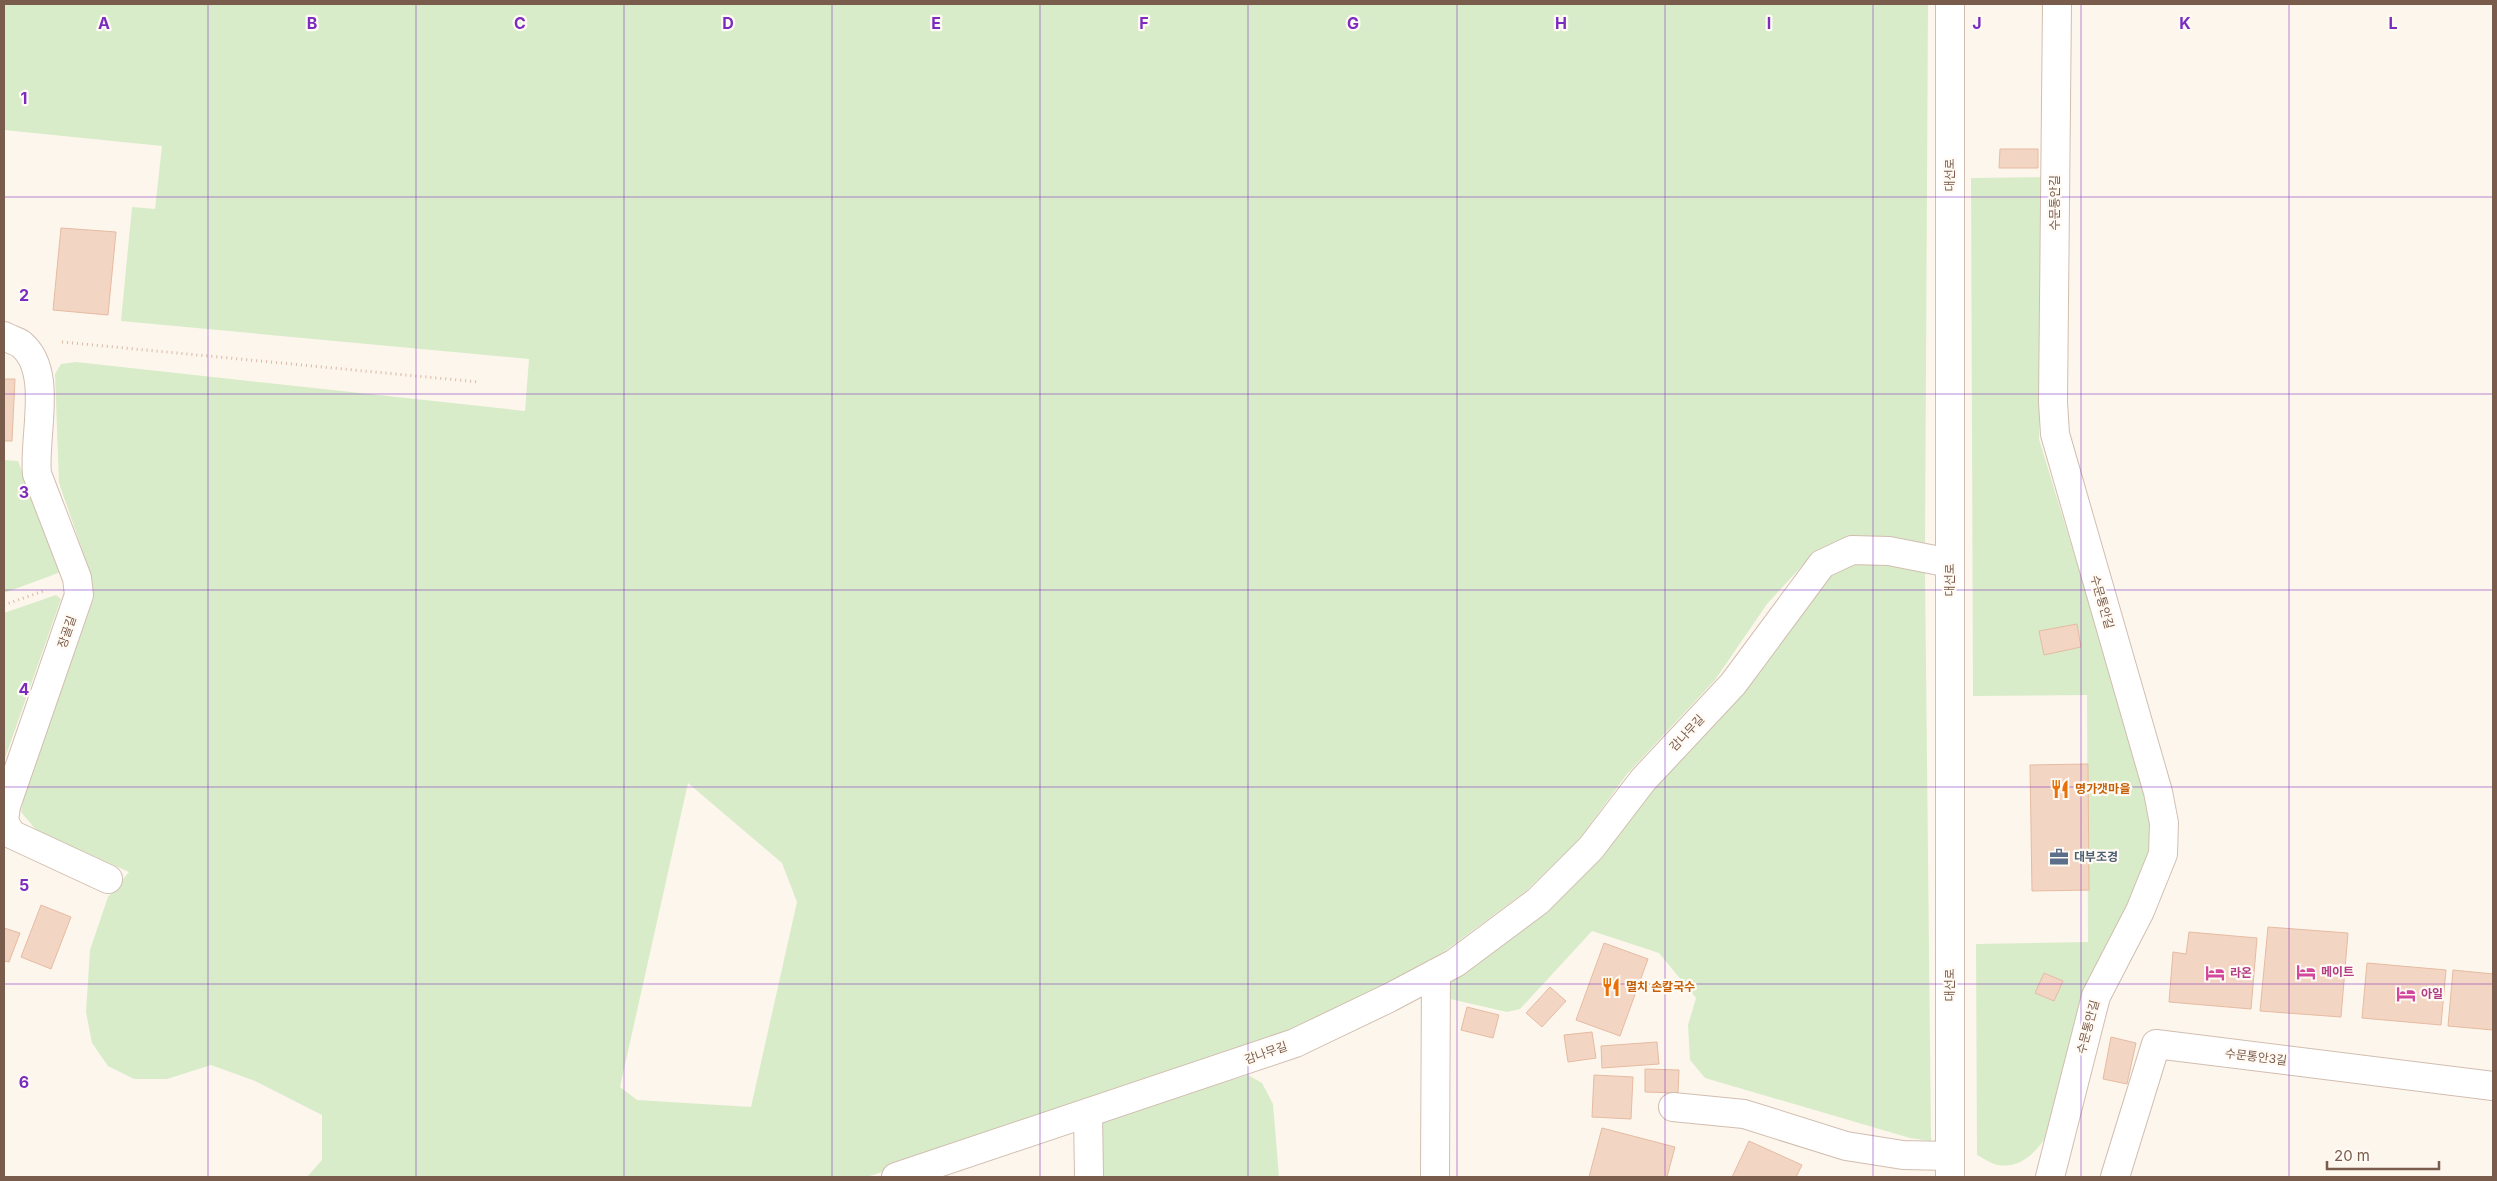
<svg xmlns="http://www.w3.org/2000/svg" width="2497" height="1181" font-family="Inter,'Noto Sans KR',sans-serif">
<rect width="100%" height="100%" fill="#fdf6ec"/>
<!-- green -->
<path fill="#d8ecc9" fill-rule="evenodd" d="M4,4H1928L1925,552L1812,555L1767,604L1715,680L1627,774L1578,841L1526,891L1445,951L1390,986L1289,1035L867,1177H307L322,1160V1115L255,1081L211,1065L167,1079H134L108,1066L92,1043L86,1012L90,950L108,897L129,872L36,830L21,812L25,789L94,598L91,575L59,483L55,374L61,364L76,362L525,411L529,359L121,321L132,207L155,209L162,146L4,130ZM688,783L782,863L797,902L751,1107L637,1100L620,1087Z
M2047,177L2039,439L2146,791L2155,842L2046,1137C2035,1153 2020,1169 1998,1165C1992,1164 1983,1158 1977,1155L1976,944L2088,942L2087,695L1973,696L1971,178Z
M4,460L18,461L61,572L4,593Z
M1856,559L1925,570L1931,1141L1910,1138L1705,1078L1690,1060L1688,1025L1696,998L1659,953L1592,931L1520,1009L1507,1012L1446,998V989L1453,977L1830,570Z
M56,595L61,599L4,761V613Z
M1248,1075L1262,1083L1273,1104L1279,1177H1096L1101,1119Z"/>
<!-- building -->
<path fill="#f3d5c3" stroke="#e6bba3" d="M2000,149H2038V168H1999Z
M61,228L116,232L108,315L53,310Z
M4,379H15L12,441H4Z
M2077,624L2081,647L2044,655L2039,631Z
M2088,764L2089,890L2032,891L2030,765Z
M41,905L71,917L51,969L21,957Z
M2268,927L2348,933L2341,1017L2260,1011Z
M4,928L20,933L9,962L4,961Z
M2189,932L2257,938L2251,1009L2169,1002L2173,952L2186,954Z
M1604,943L1648,959L1620,1036L1576,1020Z
M2367,963L2446,970L2441,1025L2362,1018Z
M2453,970L2493,974V1030L2448,1026Z
M2044,973L2063,981L2054,1001L2035,993Z
M1550,987L1566,1001L1542,1027L1526,1013Z
M1467,1007L1499,1015L1493,1038L1461,1030Z
M1592,1032L1596,1058L1568,1062L1564,1035Z
M2111,1037L2136,1043L2127,1084L2103,1079Z
M1657,1042L1659,1064L1602,1068L1601,1046Z
M1645,1069L1679,1070L1678,1093L1645,1092Z
M1594,1075L1633,1077L1631,1119L1592,1117Z
M1602,1128L1675,1147L1667,1177H1589Z
M1749,1141L1802,1165L1796,1177H1732Z"/>
<g fill="none" stroke-linecap="round" stroke-linejoin="round">
<!-- minor casing -->
<g stroke="#d1beb0" stroke-width="30">
<path id="minor" d="M4,336C9,339 17,341 21,344C54,371 33,436 37,474L77,578L79,595L6,806L4,821L11,834L108,879
M1673,1107L1744,1114L1846,1146L1903,1155L1950,1156
M1088,1113L1089,1177
M896,1177L1295,1043L1389,998L1455,963L1538,901L1591,848L1643,780L1733,684L1822,564L1852,550L1889,551L1950,563
M1435,1177L1436,973
M1950,1177V4
M2050,1177L2096,996L2140,911L2163,854L2164,823L2158,792L2055,434L2053,402L2057,4
M2115,1177L2156,1044L2493,1086"/>
</g>
<!-- path -->
<path stroke="#d9b8a5" stroke-width="3" stroke-dasharray="1 4" stroke-linecap="butt" d="M62,342L479,382
M4,605L46,590"/>
<!-- minor -->
<use href="#minor" stroke="#fff" stroke-width="28"/>
</g>
<!-- grid -->
<path fill="none" stroke="#7b2cbf" stroke-width="1" stroke-opacity="0.55" d="M208,4V1177M416,4V1177M624,4V1177M832,4V1177M1040,4V1177M1248,4V1177M1457,4V1177M1665,4V1177M1873,4V1177M2081,4V1177M2289,4V1177M4,197H2493M4,394H2493M4,590H2493M4,787H2493M4,984H2493"/>
<!-- icons -->
<defs>
<g id="restaurant-bare" transform="scale(1.5)"><path d="M-5-6h1v4h1v-4h1v4h1v-4h1v5L-1.5 .5V6h-2V.5L-5-1ZM5-6V6H3V1.5H1.5Q1.5-4 5-6Z" fill="#e8710a" stroke="#fffaf3" stroke-width="2.5" paint-order="stroke"/></g>
<g id="office-bare" transform="scale(1.5)"><path d="M-6-3h4V-5.5h4V-3h4V5H-6ZM-1-4.5V-3h2v-1.5ZM-6 0V1H6V0Z" fill="#5c6f8a" stroke="#fffaf3" stroke-width="2.5" paint-order="stroke"/></g>
<g id="hotel-bare" transform="scale(1.5)"><path d="M-6-4.5h1.5V1H6V5H4.5V3h-9V5H-6ZM-4 0a1.8 1.8 0 1 1 3.6 0ZM.5 0V-2.5h3Q6-2.5 6 0Z" fill="#d1479c" stroke="#fffaf3" stroke-width="2.5" paint-order="stroke"/></g>
</defs>
<g fill-rule="evenodd">
<use href="#restaurant-bare" x="2060" y="789"/>
<use href="#office-bare" x="2059" y="857"/>
<use href="#hotel-bare" x="2306" y="972"/>
<use href="#hotel-bare" x="2215" y="973"/>
<use href="#restaurant-bare" x="1611" y="987"/>
<use href="#hotel-bare" x="2406" y="994"/>
</g>
<g text-anchor="middle" stroke-width="4.5" stroke-linejoin="round" paint-order="stroke">
<!-- street labels -->
<g font-size="12" fill="#7a5c4d" stroke="#fffaf3">
<text transform="translate(1950 175) rotate(-90)" y="4">대선로</text>
<text transform="translate(2055 203) rotate(-90)" y="4">수문통안길</text>
<text transform="translate(1950 580) rotate(-90)" y="4">대선로</text>
<text transform="translate(2102 602) rotate(74)" y="4">수문통안길</text>
<text transform="translate(67 632) rotate(-71)" y="4">장골길</text>
<text transform="translate(1687 733) rotate(-47)" y="4">감나무길</text>
<text transform="translate(1950 985) rotate(-90)" y="4">대선로</text>
<text transform="translate(2088 1027) rotate(-75)" y="4">수문통안길</text>
<text transform="translate(1266 1053) rotate(-19)" y="4">감나무길</text>
<text transform="translate(2256 1057) rotate(7)" y="4">수문통안3길</text>
</g>
<!-- food labels -->
<g font-size="12" font-weight="bold" fill="#c56008" stroke="#fffaf3" text-anchor="start">
<text x="2075" y="793">명가갯마을</text>
<text x="1626" y="991">멸치 손칼국수</text>
</g>
<!-- service labels -->
<g font-size="12" font-weight="bold" fill="#4e5e75" stroke="#fffaf3" text-anchor="start">
<text x="2074" y="861">대부조경</text>
</g>
<!-- hotel labels -->
<g font-size="12" font-weight="bold" fill="#b23c85" stroke="#fffaf3" text-anchor="start">
<text x="2321" y="976">메이트</text>
<text x="2230" y="977">라온</text>
<text x="2421" y="998">아일</text>
</g>
</g>
<g font-size="16" text-anchor="middle" font-weight="bold" fill="#7b2cbf" stroke="#fffaf3" stroke-width="4.5" stroke-linejoin="round" paint-order="stroke">
<text x="104" y="29">A</text>
<text x="312" y="29">B</text>
<text x="520" y="29">C</text>
<text x="728" y="29">D</text>
<text x="936" y="29">E</text>
<text x="1144" y="29">F</text>
<text x="1353" y="29">G</text>
<text x="1561" y="29">H</text>
<text x="1769" y="29">I</text>
<text x="1977" y="29">J</text>
<text x="2185" y="29">K</text>
<text x="2393" y="29">L</text>
<text x="24" y="104">1</text>
<text x="24" y="301">2</text>
<text x="24" y="498">3</text>
<text x="24" y="695">4</text>
<text x="24" y="891">5</text>
<text x="24" y="1088">6</text>
</g>
<!-- border -->
<rect width="2497" height="1181" fill="none" stroke="#7a5c4d" stroke-width="10"/>
<!-- scale -->
<path d="M2327 1161v8h112v-8" fill="none" stroke="#7a5c4d" stroke-width="2.5"/>
<text x="2334" y="1161" font-size="15" fill="#7a5c4d" stroke="#fffaf3" stroke-width="4" paint-order="stroke">20 m</text>
</svg>
